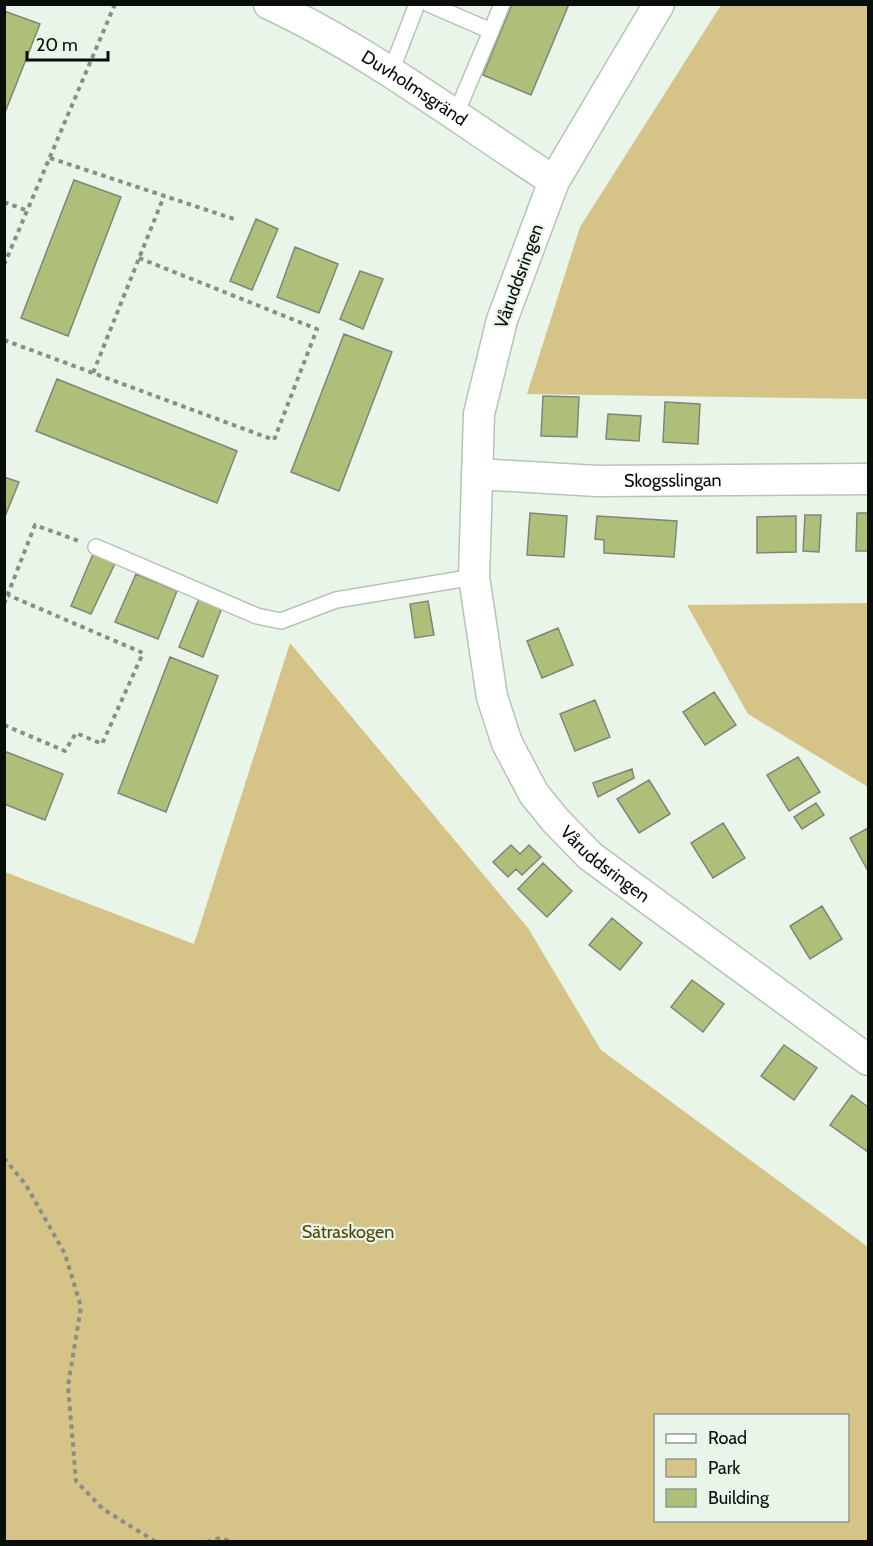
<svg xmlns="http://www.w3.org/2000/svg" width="873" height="1546" font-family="Cabin,sans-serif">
<rect width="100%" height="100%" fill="#e9f5e9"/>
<!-- green -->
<path fill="#d5c388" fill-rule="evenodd" d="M721,5H868V399L527,394L580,227Z
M868,603V787L748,714L687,605Z
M290,643L528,928L601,1050L868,1247V1541H5V872L194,944ZM656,1416H848V1520H656Z"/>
<!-- building -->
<path fill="#aebf79" stroke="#818577" stroke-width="1.5" d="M512,4H569L531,95L483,75Z
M4,11L40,24L4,115Z
M74,180L121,197L68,336L21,318Z
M256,219L278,229L252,290L230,281Z
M295,247L338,264L319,313L277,297Z
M360,271L383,279L363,329L340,319Z
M344,334L392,352L339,491L291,472Z
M57,379L237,451L217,503L36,431Z
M543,396L579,397L577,437L541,436Z
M665,402L700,404L698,444L663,442Z
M608,414L641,416L639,441L606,439Z
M4,477L19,482L4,519Z
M530,513L567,516L564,557L527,555Z
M857,513H868V551H856Z
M805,515H821L819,552L803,551Z
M597,516L677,521L674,557L604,553V540L595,539Z
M796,516V552L757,553V517Z
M96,547L118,557L91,614L71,606Z
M136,574L177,591L158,639L115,622Z
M200,596L223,605L203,657L179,647Z
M428,601L434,635L415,638L410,604Z
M558,628L573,665L542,678L527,641Z
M170,657L218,676L166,812L118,793Z
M714,692L736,725L705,745L683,712Z
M595,700L610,737L575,751L560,714Z
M4,751L63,774L45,820L4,804Z
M798,757L820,792L789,811L767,775Z
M632,769L634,778L598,797L593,783Z
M649,780L670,814L639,833L617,799Z
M816,803L824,815L802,829L794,817Z
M723,823L745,858L713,878L691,843Z
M868,828V871L850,838Z
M511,845L520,854L529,845L541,857L522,875L516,869L508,877L493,862Z
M543,863L572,891L547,917L518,889Z
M822,906L842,939L810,959L790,926Z
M612,918L642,943L620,970L589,945Z
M692,980L724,1004L703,1032L671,1007Z
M784,1045L817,1068L794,1100L761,1076Z
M852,1095L868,1107V1152L830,1125Z"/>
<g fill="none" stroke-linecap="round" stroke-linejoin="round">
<!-- service casing -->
<g stroke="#b7c3b7" stroke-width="18">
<path id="service" d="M429,4L491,31L455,116
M491,31L502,4
M390,74L417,4
M96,547L257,616L281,621L336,600L474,577"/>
</g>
<!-- minor casing -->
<g stroke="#b7c3b7" stroke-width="33">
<g id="minor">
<path id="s1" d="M269,4C370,51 461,121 554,181"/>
<path id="s2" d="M659,4L554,181L502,320L479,414L474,577L492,697L507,743L534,794L556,821L590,856L868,1060"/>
<path id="s3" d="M477,474L597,481L868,479"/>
</g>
</g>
<!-- path -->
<path stroke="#878f87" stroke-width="4" stroke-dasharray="4.5 4.5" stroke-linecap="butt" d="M50,158L234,219
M4,202L28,211
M139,258L317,329L274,440L93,373L164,196
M4,265L115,4
M4,340L93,373
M4,604L35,525L79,541
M4,725L65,751L76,733L102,744L143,653L8,595
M4,1158L26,1185L65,1254L81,1307L68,1386L76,1481L103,1509L156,1542
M207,1542L220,1538L233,1542"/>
<!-- service -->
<use href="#service" stroke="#fff" stroke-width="15"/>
<!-- minor -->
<use href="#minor" stroke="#fff" stroke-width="30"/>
</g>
<g text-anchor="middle" stroke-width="4.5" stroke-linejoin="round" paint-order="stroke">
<!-- street labels -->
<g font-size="18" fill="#0a0e0a" stroke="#e9f5e9">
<text dy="6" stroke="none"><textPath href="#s1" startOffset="168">Duvholmsgränd</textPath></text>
<text transform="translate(519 276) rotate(-70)" y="6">Våruddsringen</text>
<text dy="6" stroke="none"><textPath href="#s3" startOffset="196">Skogsslingan</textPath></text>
<text dy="6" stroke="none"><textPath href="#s2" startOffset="942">Våruddsringen</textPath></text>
</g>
<!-- park labels -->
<g font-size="18" fill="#54450b" stroke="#e9f5e9">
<text x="348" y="1238">Sätraskogen</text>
</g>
</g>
<!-- border -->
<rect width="873" height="1546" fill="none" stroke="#0a0e0a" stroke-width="12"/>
<!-- legend -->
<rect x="654" y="1414" width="195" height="108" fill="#e9f5e9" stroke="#909990" stroke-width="1.5"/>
<rect x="666" y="1434" width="30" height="9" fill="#ffffff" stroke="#909990" stroke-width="1.5"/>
<text x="708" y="1444" font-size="18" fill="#0a0e0a">Road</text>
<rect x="666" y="1459" width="30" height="18" fill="#d5c388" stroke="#909990" stroke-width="1.5"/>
<text x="708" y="1474" font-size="18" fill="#0a0e0a">Park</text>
<rect x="666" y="1489" width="30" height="18" fill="#aebf79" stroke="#909990" stroke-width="1.5"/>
<text x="708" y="1504" font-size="18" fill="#0a0e0a">Building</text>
<!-- scale -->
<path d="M27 51v9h81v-9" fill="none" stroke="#0a0e0a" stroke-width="3"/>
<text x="36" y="51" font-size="18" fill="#0a0e0a" stroke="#e9f5e9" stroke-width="4.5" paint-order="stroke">20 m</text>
</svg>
